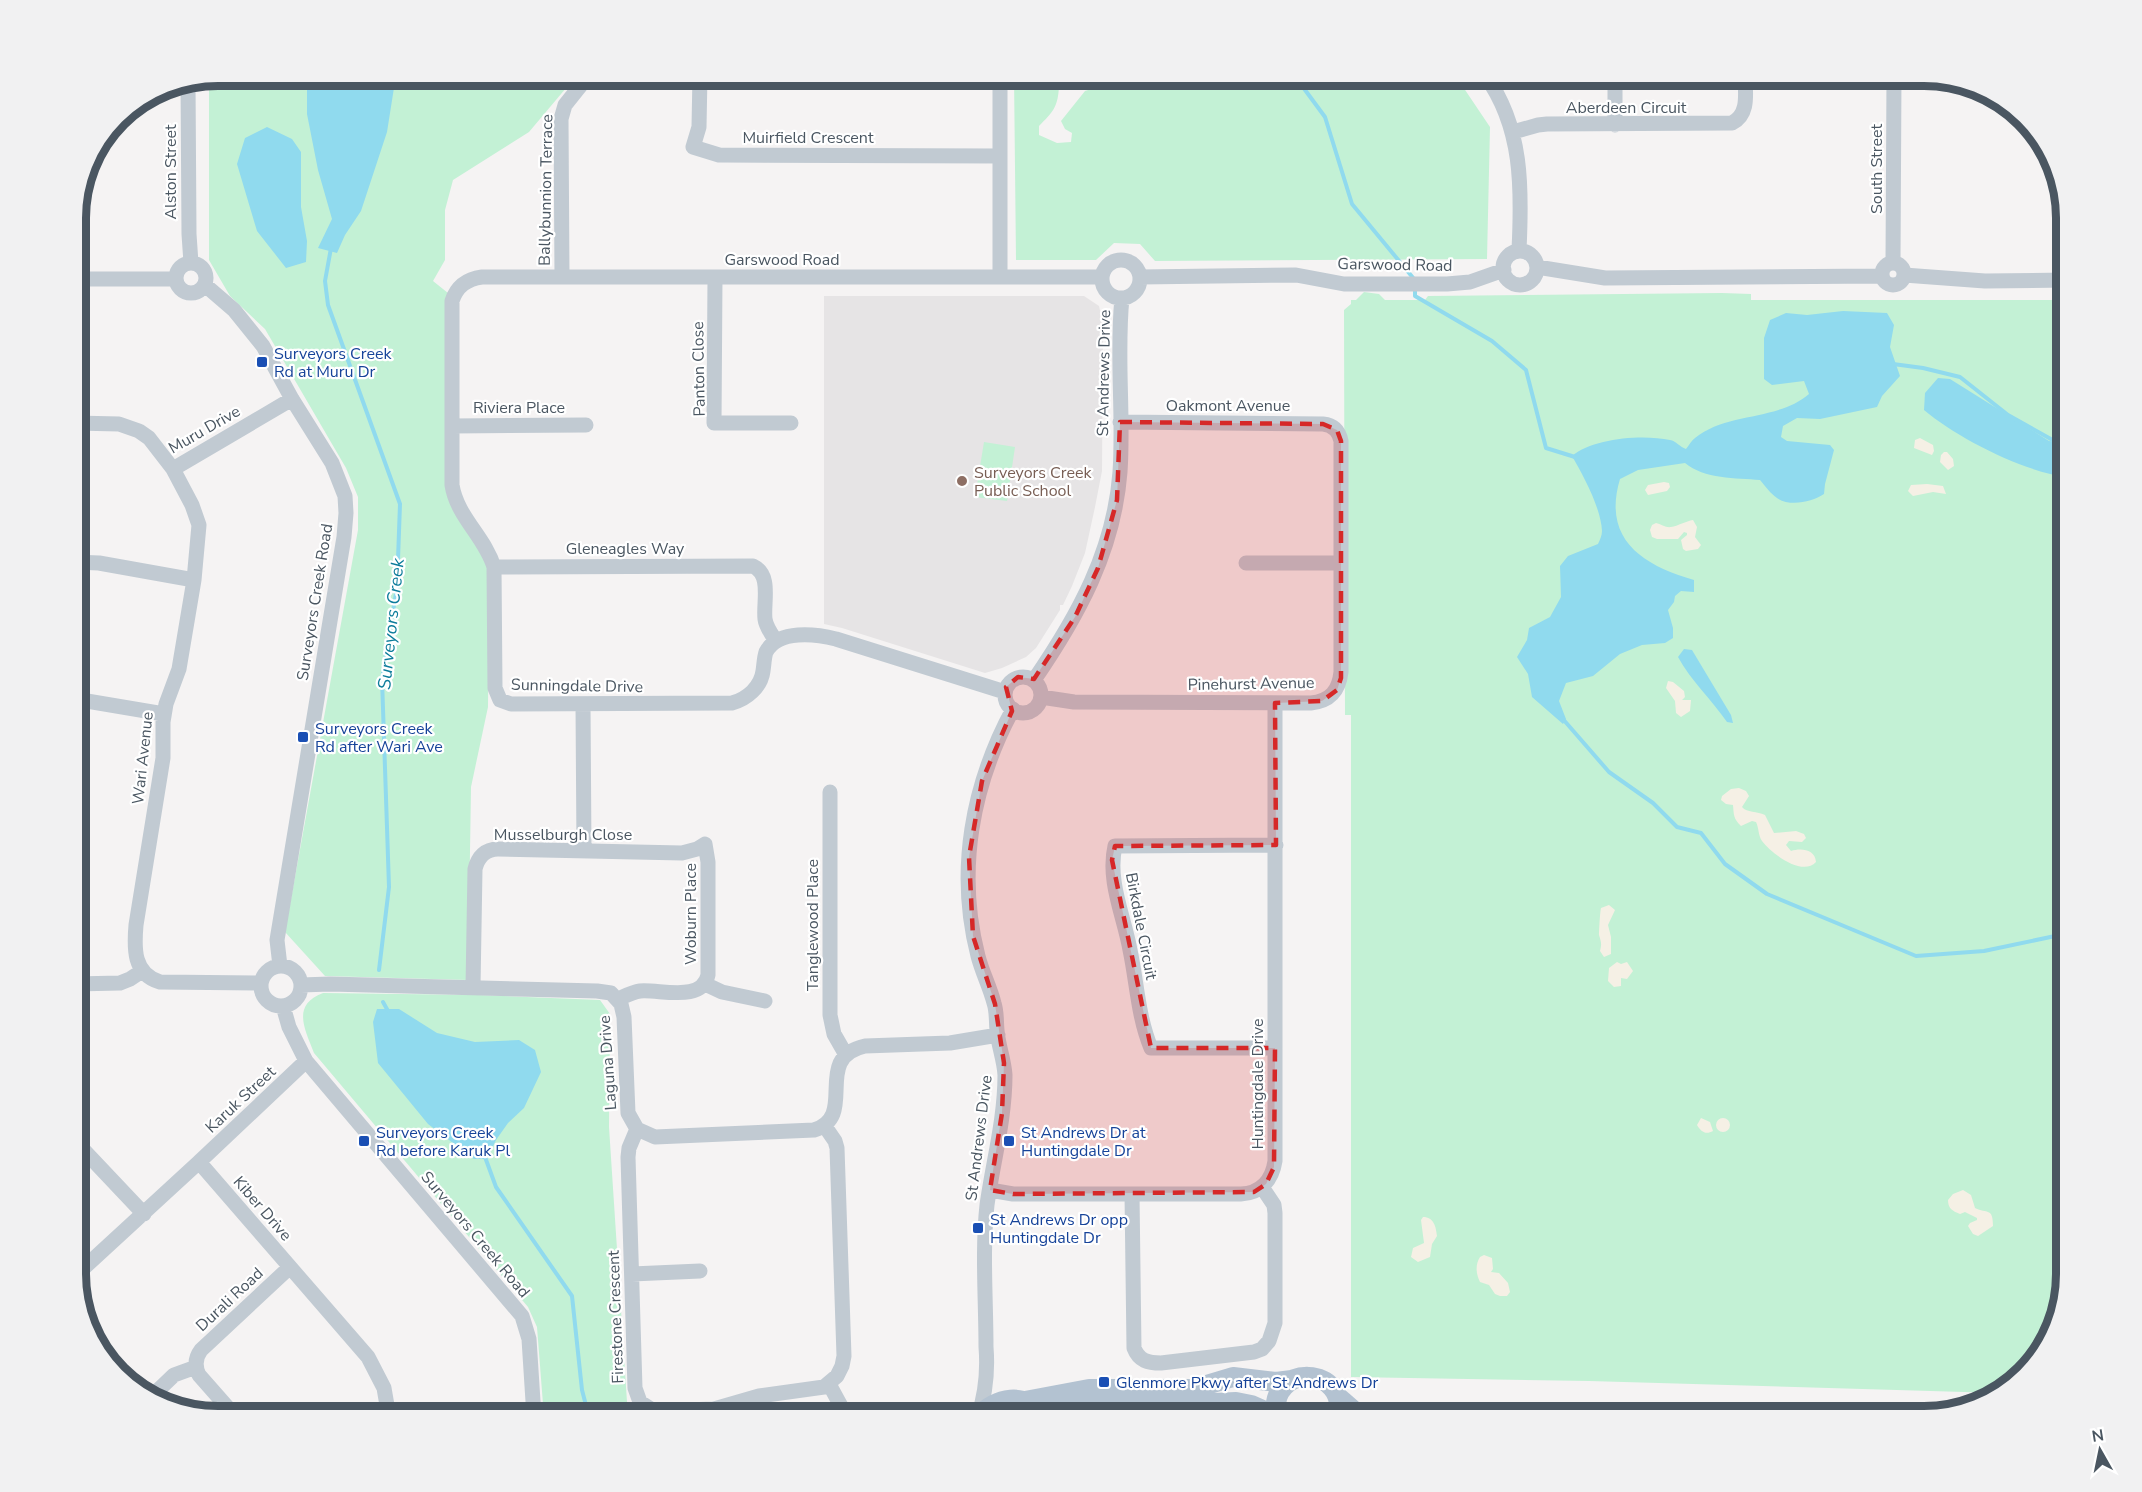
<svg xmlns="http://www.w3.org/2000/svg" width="2142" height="1492" font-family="'Nunito Sans',sans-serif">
<rect width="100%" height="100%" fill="#f5f3f3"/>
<!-- education -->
<path fill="#e6e4e5" d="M824,296H1084L1099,306L1103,324L1102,471L1095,507L1085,553L1072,586L1063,605H1060V610L1036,648L1026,657L1002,668L985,673L842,628L824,624Z"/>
<!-- green -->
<path fill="#c3f1d5" d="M218,75H577L529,132L453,180L445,210V260L433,281L448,293L446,488L489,568L488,707L471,787L468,980L325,976L285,932L358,530V497L346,468L265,329L230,296L209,260V77Z
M1014,75H1073L1059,86C1058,107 1053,112 1039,126V135L1057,143L1071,142L1072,133L1065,129L1061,121L1085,91L1104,85L1113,78L1135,79L1171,89L1181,75H1455L1490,127L1487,259L1155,261L1140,244L1114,243L1096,260H1016Z
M1364,292L1379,294L1385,300H1425L1428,296L1722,293L1751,294V300H2067V1275L2043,1354L1998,1393L1589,1381L1351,1377V715H1345L1344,310L1351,304V300H1356Z
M984,442L1015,447L1007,501L975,497Z
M323,993L478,995L600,1000L610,1014L609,1127L628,1417H544L537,1327L528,1307L314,1053C305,1029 291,1005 323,993Z"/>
<!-- sand -->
<path fill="#f5f0e5" d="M1920,438L1933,445L1934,451L1932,455L1914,448L1915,440Z
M1944,452H1947L1953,459L1954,466L1948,470L1940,462L1941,455Z
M1664,482L1669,483L1670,487L1667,491L1648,495L1645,490L1648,485Z
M1927,484L1943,486L1946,494L1933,492L1913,496L1908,491L1911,485Z
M1693,520L1697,527L1695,537L1701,545L1698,549L1686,551L1683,549L1681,540L1687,535V533L1684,532L1678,539H1657L1652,537L1650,530L1652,525L1656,523C1661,524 1666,528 1671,527C1678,526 1686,521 1693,520Z
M1668,681L1673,682L1684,691L1685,697L1682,700H1691L1690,711L1681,717L1676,713L1675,701L1666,688Z
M1739,788L1746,791L1749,796L1742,807C1747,813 1757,811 1765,815L1774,833L1796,831L1804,834L1806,838L1802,842L1789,841L1786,845L1791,851C1801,848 1815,849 1816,862C1802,877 1771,853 1762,841C1758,835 1759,828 1756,822L1752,821L1741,826C1733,818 1734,815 1733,805L1726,804L1721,800L1722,796L1731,789Z
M1609,905L1615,910L1608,925L1611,937V954L1604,957L1600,951C1602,943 1601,942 1599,935C1599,933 1600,911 1601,908Z
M1617,962L1621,964L1627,962L1633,971L1627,979L1621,978V986L1614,987L1608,981L1609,968Z
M1716 1125a7 7 0 1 1 14 0a7 7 0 1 1-14 0Z
M1701,1118L1710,1122L1713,1131C1706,1135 1701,1132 1697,1125Z
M1963,1190L1971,1195L1975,1208C1987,1214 1993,1207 1993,1226L1978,1236L1973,1234L1968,1226L1970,1223L1977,1220V1218L1965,1212L1960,1214C1952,1211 1948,1208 1948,1200L1953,1194Z
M1423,1217C1434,1217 1436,1227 1437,1236L1432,1244L1430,1257L1418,1262L1411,1257L1413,1248L1424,1243L1421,1220Z
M1484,1255L1492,1258L1493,1269L1491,1272L1499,1273L1508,1283L1510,1292L1507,1296H1500L1495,1294L1489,1285L1480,1282C1476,1274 1475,1265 1480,1257Z"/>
<!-- water -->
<path fill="#90daee" d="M307,75H396L387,132L361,211L345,235L337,253L318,248L332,219L318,170L307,114Z
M267,127L292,139L301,152V207L307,241L306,262L286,268L257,231L237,164L245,138Z
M1843,311L1887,313L1894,325L1890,347L1900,376L1882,396L1877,407L1820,419L1797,418L1783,426L1781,437L1787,441L1830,445L1834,450L1825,484L1824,494C1812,502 1790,507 1777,498C1771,494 1765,486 1760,480C1736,478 1704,479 1685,463L1638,470L1620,479C1602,539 1642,565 1694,580V592L1681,591L1675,596L1674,602L1668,610L1673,628V638L1665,643L1642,645L1620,654L1593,676L1566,683L1559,701L1566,719L1563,724L1532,697L1528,674L1517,657L1527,640L1529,628L1550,617L1561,597L1560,566L1568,556L1598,544C1600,540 1602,535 1602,531C1601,508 1583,475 1572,456C1593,438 1643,434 1670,440C1676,441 1680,447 1686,449C1689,445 1692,440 1695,438C1727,412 1778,421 1809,394L1804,381L1772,385L1764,379V338L1770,320L1786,313L1807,315Z
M1938,378L1950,379L2049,441L2067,443V477C2024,472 1957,438 1924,410L1925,393Z
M1684,649L1692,650L1731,715L1733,723L1727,722C1712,700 1691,681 1678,657Z
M377,1009H399L437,1033L475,1042L519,1040L535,1050L541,1072L524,1108L508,1123L496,1140L487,1159H474L428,1124L378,1063L373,1022Z"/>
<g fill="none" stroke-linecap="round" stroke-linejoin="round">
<!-- stream -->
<path stroke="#90daee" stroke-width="4" d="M1294,75L1325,117L1352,204L1414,279
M331,248L325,281L328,305L400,504L397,587L382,679L389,887L379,970
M1415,286V296L1492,341L1526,370L1546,448L1575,457
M1893,364L1923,368L1960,377L2008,415L2067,448
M1562,718L1609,772L1653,803L1677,827L1701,833L1725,864L1767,894L1916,956L1984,951L2060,935L2067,939
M383,1002L388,1011
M485,1157L496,1187L572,1296L582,1390L589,1417"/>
<!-- minor -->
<path stroke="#c1cad2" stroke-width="15" d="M700,75L699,127L693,147L719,155L999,156
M1000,75V277
M1485,75C1523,127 1522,189 1519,250
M188,81L189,234L191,263
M1615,125V75
M1513,132L1538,125L1547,124L1732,123C1750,114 1745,92 1745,75
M1503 268a17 17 0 1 1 34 0a17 17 0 1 1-34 0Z
M1102 279a19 19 0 1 1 38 0a19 19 0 1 1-38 0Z
M176 278a15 15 0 1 1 30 0a15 15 0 1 1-30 0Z
M1893,263L1894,75
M1882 274a11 11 0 1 1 22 0a11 11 0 1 1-22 0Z
M1537,267L1605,278L1882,276
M1904,275L1985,281L2067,280
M562,277L561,119L565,105L589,75
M715,277L714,423H791
M1140,277L1296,275L1344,284H1447L1470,282L1504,270
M75,279H176
M205,285L234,310L263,346L292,399L332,463L345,496L346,513L344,537L277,940L280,966
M75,423L119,424L139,431L149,438L173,469L192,505L199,525L194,580L179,669L166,704L163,722V758L136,925C134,948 133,974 160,982L261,983
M452,426L586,425
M173,469L292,399
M75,562L99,563L194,580
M1246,563H1340
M494,567L753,566C772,575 763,602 765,619C766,627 772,635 776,641
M1005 695a18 18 0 1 1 36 0a18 18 0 1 1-36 0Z
M1034,680C1078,616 1114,551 1120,472C1124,414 1116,356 1122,298
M1005,692L836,639C816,634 778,629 766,652C764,658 764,665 763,671C761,687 747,699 732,703L511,704L500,700L495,688L494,567C485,537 457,517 452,485V301C457,286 467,279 482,277H1102
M1041,697L1074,702L1311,703C1331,701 1339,690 1341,672V441C1339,431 1333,425 1323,424L1120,422
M75,699L164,714
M583,704L584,851
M830,792V1015L834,1034L846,1055
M261 986a20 20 0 1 1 40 0a20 20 0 1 1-40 0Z
M75,984L120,983L130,979L142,971
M705,984L722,992L765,1001
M301,985L330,984L597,991L611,993L621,1004L624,1017L628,1113L637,1129L655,1137L814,1130C859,1116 811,1058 865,1046L950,1043L998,1035
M473,987L475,869C478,857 485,849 498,849L682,853L697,849L705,844L708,862V975C702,1003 660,989 640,991C633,992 625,996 618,999
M283,1006L289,1027L306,1061L522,1316L529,1339L534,1417
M1275,1048H1151C1138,1017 1137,983 1130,950C1124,916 1107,881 1115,846L1276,845
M637,1129L629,1148L628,1157L635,1388L640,1402L654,1411L714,1409L759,1396L824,1387L837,1376L842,1366L844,1356L837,1148L835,1141L824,1125
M75,1141L144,1214
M199,1162L306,1061
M990,1190L1013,1194H1241C1260,1193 1272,1181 1275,1161V703
M1132,1194L1134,1348C1139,1361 1148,1363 1161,1363L1254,1352L1262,1349L1269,1341L1275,1323V1213L1274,1205L1262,1187
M632,1274L700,1271
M75,1276L199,1162L368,1357L384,1388L389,1417
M829,1384L847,1417
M151,1397L174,1375L196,1367
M236,1417L199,1375C195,1367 195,1358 201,1350L290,1267
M978,1417C986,1393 988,1372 986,1347C986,1301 982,1250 987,1205C993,1162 1005,1119 1005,1075C1004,1059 998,1045 997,1030C996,1021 997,1012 994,1003C990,987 982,972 978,956C956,871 972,785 1013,709"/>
<!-- major -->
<path stroke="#b3c2d1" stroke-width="20" d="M1338,1397L1361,1417
M1025,1401L1089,1389H1193L1233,1377L1276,1382L1292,1380
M978,1417C995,1398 1027,1390 1040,1417
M1058,1417L1070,1409L1084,1405L1151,1406L1236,1402L1251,1405L1276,1416
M1276,1417C1268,1361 1350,1366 1338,1417"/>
</g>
<!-- marked area -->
<path fill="#d62828" fill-opacity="0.2" stroke="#d62828" stroke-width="4.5" stroke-dasharray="12 8" stroke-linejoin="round" d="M1120,422L1323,424L1337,430L1341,441V678L1337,690L1322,701L1275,703L1276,845L1115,846L1112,860L1151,1048H1275L1274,1167L1266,1184L1254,1192L1013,1194L990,1190L1002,1113L1004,1063L995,1004L973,936L969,857L982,781L1012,711L1006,687L1018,677L1034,679L1075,617L1098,568L1117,500Z"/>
<!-- markers -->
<g fill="#1a4fb4" stroke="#fff" stroke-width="2">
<rect x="256" y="356" width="12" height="12" rx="3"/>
<rect x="297" y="731" width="12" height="12" rx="3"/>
<rect x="358" y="1135" width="12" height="12" rx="3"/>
<rect x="1003" y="1135" width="12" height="12" rx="3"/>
<rect x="972" y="1222" width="12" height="12" rx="3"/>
<rect x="1098" y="1376" width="12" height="12" rx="3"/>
</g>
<circle fill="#8d6e63" stroke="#fff" stroke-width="2" cx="962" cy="481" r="6"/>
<g text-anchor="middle" stroke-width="4.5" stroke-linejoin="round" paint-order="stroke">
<!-- street labels -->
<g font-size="16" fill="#4a5661" stroke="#fff">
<text x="1626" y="113">Aberdeen Circuit</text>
<text x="808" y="143">Muirfield Crescent</text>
<text transform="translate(1876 169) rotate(-90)" y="6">South Street</text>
<text transform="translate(170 172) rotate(-90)" y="6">Alston Street</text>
<text transform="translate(545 190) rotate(-89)" y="6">Ballybunnion Terrace</text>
<text x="782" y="265">Garswood Road</text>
<text transform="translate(1395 264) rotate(1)" y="6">Garswood Road</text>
<text transform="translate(698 369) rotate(-91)" y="6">Panton Close</text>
<text transform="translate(1103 373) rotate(-89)" y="6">St Andrews Drive</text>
<text x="1228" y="411">Oakmont Avenue</text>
<text x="519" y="413">Riviera Place</text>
<text transform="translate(204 429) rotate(-30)" y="6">Muru Drive</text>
<text x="625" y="554">Gleneagles Way</text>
<text transform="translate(314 602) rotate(-81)" y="6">Surveyors Creek Road</text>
<text transform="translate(1251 683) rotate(-1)" y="6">Pinehurst Avenue</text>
<text transform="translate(577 685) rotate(1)" y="6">Sunningdale Drive</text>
<text transform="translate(142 758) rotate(-84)" y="6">Wari Avenue</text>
<text x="563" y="840">Musselburgh Close</text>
<text transform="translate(690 914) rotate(-90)" y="6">Woburn Place</text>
<text transform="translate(812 925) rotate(-90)" y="6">Tanglewood Place</text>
<text transform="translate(1142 926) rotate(79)" y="6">Birkdale Circuit</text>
<text transform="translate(607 1063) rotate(-94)" y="6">Laguna Drive</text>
<text transform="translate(1257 1084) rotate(-90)" y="6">Huntingdale Drive</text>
<text transform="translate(240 1099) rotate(-43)" y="6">Karuk Street</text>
<text transform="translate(978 1138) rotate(-83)" y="6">St Andrews Drive</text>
<text transform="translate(263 1208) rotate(49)" y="6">Kiber Drive</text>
<text transform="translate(476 1234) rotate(50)" y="6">Surveyors Creek Road</text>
<text transform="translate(229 1299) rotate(-43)" y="6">Durali Road</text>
<text transform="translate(615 1317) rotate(-92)" y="6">Firestone Crescent</text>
</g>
<!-- transit labels -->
<g font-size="16" fill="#164399" stroke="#fff" text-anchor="start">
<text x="274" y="359">Surveyors Creek<tspan x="274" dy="18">Rd at Muru Dr</tspan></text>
<text x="315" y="734">Surveyors Creek<tspan x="315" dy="18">Rd after Wari Ave</tspan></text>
<text x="376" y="1138">Surveyors Creek<tspan x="376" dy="18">Rd before Karuk Pl</tspan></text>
<text x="1021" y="1138">St Andrews Dr at<tspan x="1021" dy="18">Huntingdale Dr</tspan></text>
<text x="990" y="1225">St Andrews Dr opp<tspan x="990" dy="18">Huntingdale Dr</tspan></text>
<text x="1116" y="1388">Glenmore Pkwy after St Andrews Dr</text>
</g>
<!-- education labels -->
<g font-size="16" fill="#785e54" stroke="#fff" text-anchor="start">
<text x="974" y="478">Surveyors Creek<tspan x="974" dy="18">Public School</tspan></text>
</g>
<!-- water labels -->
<g font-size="18" font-style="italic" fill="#0c7c9b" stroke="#fff">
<text transform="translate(391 624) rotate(-84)" y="6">Surveyors Creek</text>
</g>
</g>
<!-- crop -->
<path d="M0 0H2142V1492H0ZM218 86H1924A132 132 0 0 1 2056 218V1274A132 132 0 0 1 1924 1406H218A132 132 0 0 1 86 1274V218A132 132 0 0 1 218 86Z" fill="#f1f1f2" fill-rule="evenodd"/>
<path fill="none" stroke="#4a5661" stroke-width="8" d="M218 86H1924A132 132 0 0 1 2056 218V1274A132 132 0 0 1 1924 1406H218A132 132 0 0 1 86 1274V218A132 132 0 0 1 218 86Z"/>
<!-- north arrow -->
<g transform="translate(2100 1450) rotate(351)" stroke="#ffffff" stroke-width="4.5" paint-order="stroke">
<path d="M0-4.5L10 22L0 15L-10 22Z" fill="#4a5661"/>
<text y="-9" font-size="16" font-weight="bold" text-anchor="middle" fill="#4a5661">N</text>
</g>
</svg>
